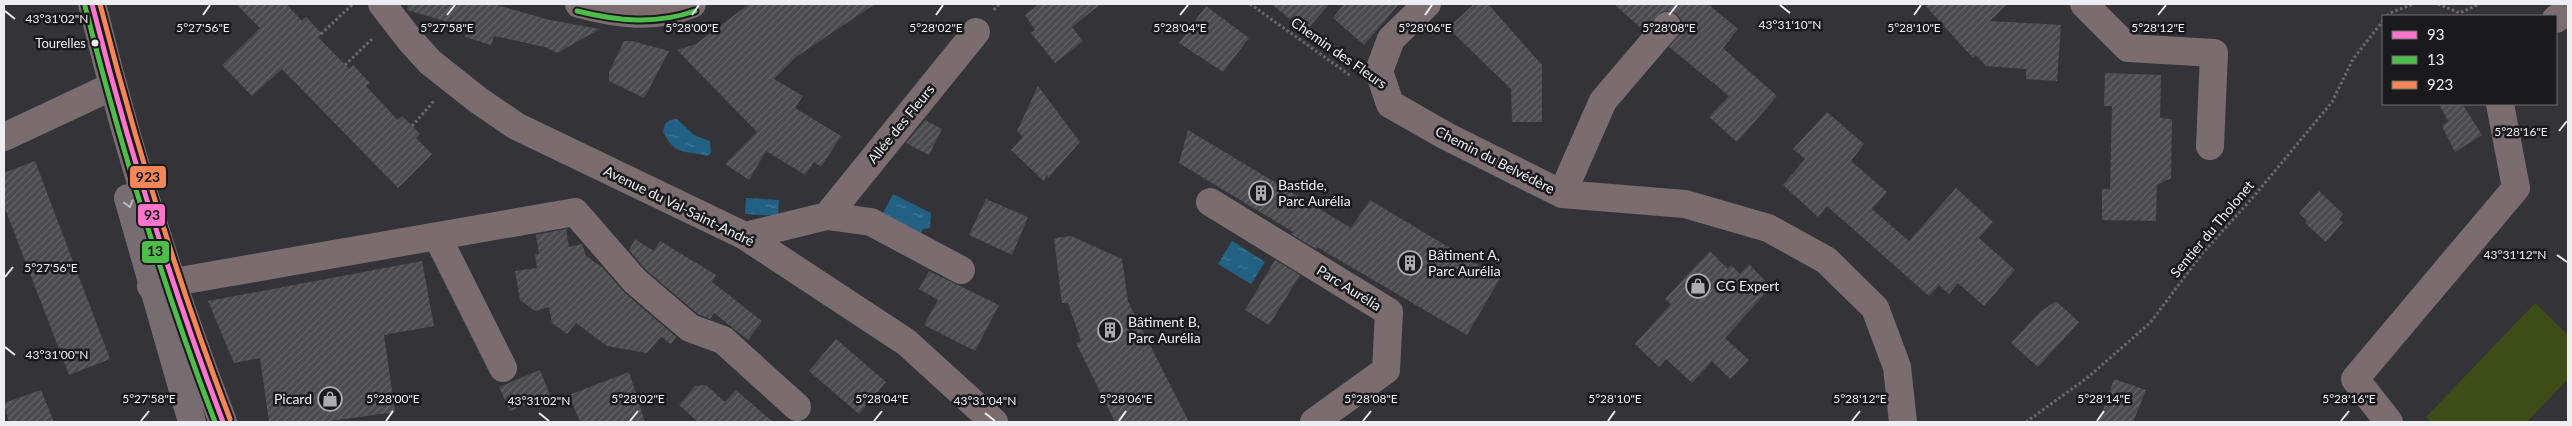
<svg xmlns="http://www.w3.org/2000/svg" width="2572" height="426" font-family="Lato,sans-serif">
<defs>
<pattern id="water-ripples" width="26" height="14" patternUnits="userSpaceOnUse" patternTransform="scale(1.25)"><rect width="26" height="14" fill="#226184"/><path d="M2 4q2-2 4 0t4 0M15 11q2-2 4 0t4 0" fill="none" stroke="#427896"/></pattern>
<pattern id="building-hatch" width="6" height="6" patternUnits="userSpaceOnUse" patternTransform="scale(1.25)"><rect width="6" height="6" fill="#4b4b4f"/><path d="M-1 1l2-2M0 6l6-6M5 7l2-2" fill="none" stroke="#656569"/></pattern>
</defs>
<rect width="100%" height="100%" fill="#333338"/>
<!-- green -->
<path fill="#3e4c18" d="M2535,303L2568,335V379L2527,422H2431L2426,417Z"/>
<!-- water -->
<path fill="url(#water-ripples)" d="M677,119L694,135L710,141L711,153L707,156C686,150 676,157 663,132L665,124L670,120Z
M893,194L931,213L930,228L923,229L921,233L883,213Z
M746,198L779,200L778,216L745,214Z
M1232,241L1265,262L1251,284L1218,264Z"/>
<!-- building -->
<path fill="url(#building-hatch)" d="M236,4H286L302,21L306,17L322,34L318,37L349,69L353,65L370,83L366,86L398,120L402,116L420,134L416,138L432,154L398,188L282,69L252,96L222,65L260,28Z
M408,4H493L550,20L600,29L557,53L545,47L494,36L491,45L465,37L468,28L407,10Z
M749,4H875L796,57L774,79L803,96L795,108L841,136L821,167L814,162L805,175L766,151L749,180L725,164L757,132L677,50L696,44Z
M1039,4H1101L1072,27L1083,41L1055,63L1031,33L1035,30L1025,15Z
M1271,4H1329L1306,31Z
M1344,4H1399L1364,45L1333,18Z
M1474,4H1488L1542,65V122H1512L1511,89L1448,28Z
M1614,4H1708L1738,29L1723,48L1777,96L1737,142L1709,117L1729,96L1669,47L1682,29V21L1677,14L1670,11L1661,12L1643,30Z
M1924,4H2007L1990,21L2061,25L2057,81L2026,79V69L1986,66L1976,55L1973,58Z
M1206,6L1249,38L1223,72L1179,43Z
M624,41H632L669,51L644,98L609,81V72Z
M2105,73L2161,75L2160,118L2172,119L2171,178L2157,185L2156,221L2102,220V189H2110L2112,106H2104Z
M1038,86L1080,142L1048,178L1047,174L1044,181L1011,150L1023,137L1017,131Z
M2439,104H2462L2482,135L2455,152L2442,126L2448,121Z
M1827,112L1864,144L1851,161L1887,192L1872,209L1909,241L1956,188L1993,222L1979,238L2015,270L1984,306L1958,283L1949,294L1939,285L1929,296L1827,206L1818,217L1783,185L1805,159L1793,149Z
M925,120L942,129L929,155L906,143Z
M1188,130L1351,228L1370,200L1500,278L1467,335L1317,247L1316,249L1291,234L1293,232L1179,163Z
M35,161L110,359L69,375L4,206V173Z
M2319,191L2343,214L2339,219L2343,222L2326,242L2305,223L2307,221L2299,213Z
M986,199L1028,217L1012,255L969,235Z
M566,229L569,247L582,244L586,256L602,267L625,293L676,337L671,344L661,337L647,353L607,346L576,323L567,334L552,323L549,307L535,311L520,300L515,271L537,268L535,254H539L536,235Z
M1071,236L1122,259L1128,302L1189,422H1115L1076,343L1081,341L1068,303H1062L1054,238Z
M635,239L654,251L660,241L716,275L712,282L762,321L748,340L714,313L710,319L698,314L646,270L629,250Z
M1710,251L1728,269L1731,265L1740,274L1749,264L1771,287L1725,338L1749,360L1730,379L1712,361L1692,383L1666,359L1659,367L1635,344L1671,304L1665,299Z
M1275,260L1300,275L1269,325L1245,310Z
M422,261L434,326L384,335L395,412L324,422H269L260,358L234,363L208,301Z
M929,271L999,305L975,351L924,325L938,300L919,289Z
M2056,301L2079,322L2038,367L2011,343L2040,312Z
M836,339L886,382L859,414L809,371Z
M540,370L550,395L510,411L499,387Z
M629,372L645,422H580L569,395Z
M2114,379L2146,390L2133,422H2099Z
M706,385L725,402L736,390L773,422H698L679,405L695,386Z
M41,390L54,422H9L4,403Z"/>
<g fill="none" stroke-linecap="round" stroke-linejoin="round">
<!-- path -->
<path stroke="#70696c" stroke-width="3" stroke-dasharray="2.5 2.5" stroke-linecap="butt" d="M1250,4L1351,76
M2438,4L2460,13L2479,4
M994,10L999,4
M2387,16L2390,13L2413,4
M321,34L353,4
M345,65L373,38
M412,126L434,101
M2026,422L2087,378L2150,323L2202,254L2255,195L2332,102L2353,59L2383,21"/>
<!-- minor -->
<path stroke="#7a6c6f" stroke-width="28" d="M382,4L410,40L430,62L478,100L516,126L745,236L906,342L994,422
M579,4C617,14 655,20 692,4
M1427,4L1391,39L1379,71L1390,104L1446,136L1562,194L1685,204L1768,228L1826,260L1875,308L1897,367L1903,422
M2084,4L2128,48L2214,53L2210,146
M2556,19L2568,10
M4,137L113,86
M1562,194L1603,101L1667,26
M1210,202L1389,312L1386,370L1314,422
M827,216L871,222L961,270
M437,236L503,368
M745,236L827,216L976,32
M151,286L575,212L635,281L690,328L723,340L797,407
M2389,422L2355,379L2516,188L2500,104"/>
<!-- major -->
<path stroke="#776c6f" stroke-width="28" d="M92,4C127,146 170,286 223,422
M128,198L192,422"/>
<!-- bus-1 casing -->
<g stroke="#1a1a1d" stroke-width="9">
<path id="bus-1" d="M92,4C128,146 171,285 223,422"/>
</g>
<!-- bus-2 casing -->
<g stroke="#1a1a1d" stroke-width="9">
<path id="bus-2" d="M85,6C121,147 163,286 215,422
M577,11C618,21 655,25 695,11"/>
</g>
<!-- bus-3 casing -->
<g stroke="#1a1a1d" stroke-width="9">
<path id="bus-3" d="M100,4C136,145 178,283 230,419"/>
</g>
<!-- bus-1 -->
<use href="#bus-1" stroke="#fa75cb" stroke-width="5"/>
<!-- bus-2 -->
<use href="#bus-2" stroke="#4fbd4a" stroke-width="5"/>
<!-- bus-3 -->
<use href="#bus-3" stroke="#f48658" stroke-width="5"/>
</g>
<!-- one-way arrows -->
<defs><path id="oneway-chevron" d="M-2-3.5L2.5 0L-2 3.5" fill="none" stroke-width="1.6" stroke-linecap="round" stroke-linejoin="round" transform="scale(1.25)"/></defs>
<use stroke="#beb9be" href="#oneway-chevron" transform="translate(129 204) rotate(75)"/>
<!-- ticks -->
<path fill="none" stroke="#ededf2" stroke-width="2" d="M1780,5L1790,13M5,11L15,19M203,15L210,5M447,15L455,5M692,15L699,5M936,15L943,5M1180,15L1188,5M1425,15L1432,5M1669,15L1677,5M1914,15L1921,5M2158,15L2166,5M2559,131L2567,121M2557,255L2567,262M5,277L13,267M5,347L15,355M539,413L549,421M985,413L995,421M141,421L149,411M386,421L393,411M630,421L638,411M874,421L882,411M1119,421L1126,411M1363,421L1371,411M1608,421L1615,411M1852,421L1860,411M2097,421L2104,411M2341,421L2349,411"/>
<!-- icons -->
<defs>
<g id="building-ring" transform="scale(1.25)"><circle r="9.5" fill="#1a1a1d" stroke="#acacb1" stroke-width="1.5"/><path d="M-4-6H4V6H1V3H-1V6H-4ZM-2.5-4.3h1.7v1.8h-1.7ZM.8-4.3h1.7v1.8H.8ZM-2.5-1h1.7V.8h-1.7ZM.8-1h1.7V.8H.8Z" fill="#acacb1"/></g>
<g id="shop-ring" transform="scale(1.25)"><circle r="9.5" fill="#1a1a1d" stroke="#acacb1" stroke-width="1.5"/><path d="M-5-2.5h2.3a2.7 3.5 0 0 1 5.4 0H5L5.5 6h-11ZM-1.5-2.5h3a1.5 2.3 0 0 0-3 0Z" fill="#acacb1"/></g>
</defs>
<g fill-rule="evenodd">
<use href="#building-ring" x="1261" y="193"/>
<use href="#building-ring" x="1410" y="263"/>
<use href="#shop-ring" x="1698" y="286"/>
<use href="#building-ring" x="1110" y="330"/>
<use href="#shop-ring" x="330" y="399"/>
</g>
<!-- markers -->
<circle fill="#ededf2" stroke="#1a1a1d" stroke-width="2" cx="95" cy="43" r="4.5"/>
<g text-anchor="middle" stroke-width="5" stroke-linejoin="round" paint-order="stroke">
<!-- bus labels -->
<g font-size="13" fill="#ededf2" stroke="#1a1a1d" text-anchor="end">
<text x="86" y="48">Tourelles</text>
</g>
<!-- street labels -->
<g font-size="14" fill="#ededf2" stroke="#1a1a1d">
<text transform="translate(1339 53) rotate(35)" y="5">Chemin des Fleurs</text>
<text transform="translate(901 124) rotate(-51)" y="5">Allée des Fleurs</text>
<text transform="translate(1495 160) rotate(27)" y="5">Chemin du Belvédère</text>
<text transform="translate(679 206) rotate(26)" y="5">Avenue du Val-Saint-André</text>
<text transform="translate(2212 229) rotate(-50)" y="5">Sentier du Tholonet</text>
<text transform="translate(1349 288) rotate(32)" y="5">Parc Aurélia</text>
</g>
<!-- poi labels -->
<g font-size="14" fill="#ededf2" stroke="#1a1a1d" text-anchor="start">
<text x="1278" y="190">Bastide,<tspan x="1278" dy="16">Parc Aurélia</tspan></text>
<text x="1428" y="260">Bâtiment A,<tspan x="1428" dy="16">Parc Aurélia</tspan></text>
<text x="1716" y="291">CG Expert</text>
<text x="1128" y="327">Bâtiment B,<tspan x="1128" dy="16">Parc Aurélia</tspan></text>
<text x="312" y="404" text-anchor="end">Picard</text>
</g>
</g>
<g font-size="12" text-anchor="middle" fill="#ededf2" stroke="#1a1a1d" stroke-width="5" stroke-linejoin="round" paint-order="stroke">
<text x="57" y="23">43°31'02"N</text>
<text x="1790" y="29">43°31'10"N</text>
<text x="203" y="32">5°27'56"E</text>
<text x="447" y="32">5°27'58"E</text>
<text x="692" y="32">5°28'00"E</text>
<text x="936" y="32">5°28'02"E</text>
<text x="1180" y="32">5°28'04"E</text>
<text x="1425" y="32">5°28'06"E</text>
<text x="1669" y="32">5°28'08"E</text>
<text x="1914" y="32">5°28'10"E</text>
<text x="2158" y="32">5°28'12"E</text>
<text x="2521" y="136">5°28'16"E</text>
<text x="2515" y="259">43°31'12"N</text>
<text x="51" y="272">5°27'56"E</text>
<text x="57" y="359">43°31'00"N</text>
<text x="149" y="403">5°27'58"E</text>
<text x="393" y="403">5°28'00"E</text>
<text x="638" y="403">5°28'02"E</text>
<text x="882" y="403">5°28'04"E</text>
<text x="1126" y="403">5°28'06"E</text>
<text x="1371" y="403">5°28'08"E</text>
<text x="1615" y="403">5°28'10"E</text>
<text x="1860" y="403">5°28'12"E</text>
<text x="2104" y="403">5°28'14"E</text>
<text x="2349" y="403">5°28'16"E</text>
<text x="539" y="405">43°31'02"N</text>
<text x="985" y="405">43°31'04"N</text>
</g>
<g stroke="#1a1a1d" stroke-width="2">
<rect x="129" y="165" width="38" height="24" rx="5" fill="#f48658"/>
<rect x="137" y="203" width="29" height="24" rx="5" fill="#fa75cb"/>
<rect x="141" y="240" width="29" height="24" rx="5" fill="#4fbd4a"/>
</g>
<g font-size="14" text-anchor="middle" font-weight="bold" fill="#111">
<text x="148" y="182">923</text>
<text x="152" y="220">93</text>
<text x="155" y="256">13</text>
</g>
<!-- border -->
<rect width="2572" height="426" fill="none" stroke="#ededf2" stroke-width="10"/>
<!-- legend -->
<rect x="2382" y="15" width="175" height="90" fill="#1a1a1d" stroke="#6e6e72"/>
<rect x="2392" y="31" width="25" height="8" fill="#fa75cb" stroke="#6e6e72"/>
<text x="2427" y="40" font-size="15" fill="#ededf2">93</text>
<rect x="2392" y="56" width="25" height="8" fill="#4fbd4a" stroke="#6e6e72"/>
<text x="2427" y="65" font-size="15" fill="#ededf2">13</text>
<rect x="2392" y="81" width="25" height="8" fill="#f48658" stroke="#6e6e72"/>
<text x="2427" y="90" font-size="15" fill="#ededf2">923</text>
</svg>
